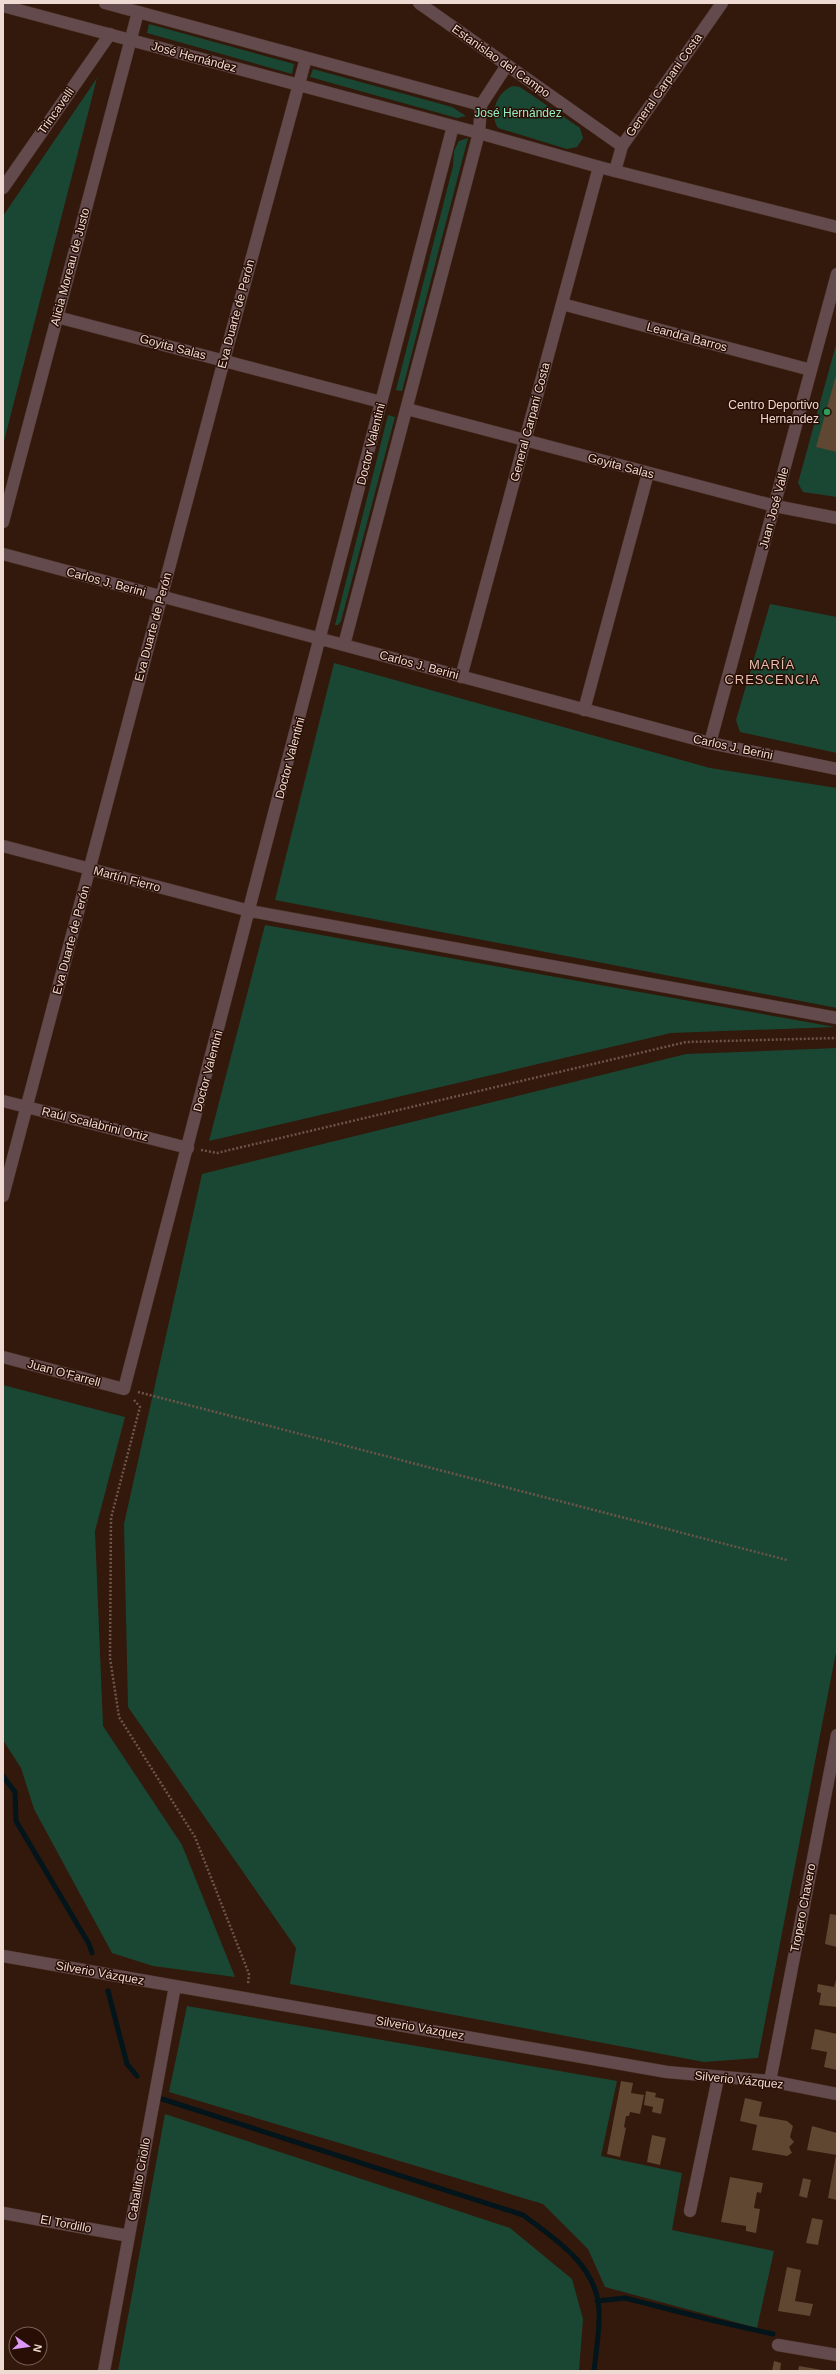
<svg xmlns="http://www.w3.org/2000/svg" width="840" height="2374" font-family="Arial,sans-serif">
<rect width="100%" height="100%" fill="#33180c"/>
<!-- green -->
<path fill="#1a4733" d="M149,24L294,64L292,74L147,33Z
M313,69L452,107L466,116L457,118L310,77Z
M97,78L3,445V216Z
M514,86L520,87L580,128L583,138L577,147L567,149L498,128C488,114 498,89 514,86Z
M468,138L402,391L396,390L453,166L454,151L459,141Z
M837,341V497L803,492L798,483Z
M388,415L395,417L341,621L338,625H335Z
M770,604L837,617V753L740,732L736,720Z
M334,663L710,768L837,788V1008L275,900Z
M265,925L835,1027L671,1033L209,1141Z
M837,1048V1647L758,2058L704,2062L290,1984L296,1948L128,1707L124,1524L202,1174L686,1054Z
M3,1385L125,1417L95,1531L103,1726L182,1845L235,1977L153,1966L112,1953L34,1809L21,1768L3,1740Z
M187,2006L617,2081L601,2156L682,2173L672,2230L774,2251L757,2328L605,2287L588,2249L543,2204L169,2092Z
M165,2114L510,2228L572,2279L583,2319L579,2371H118Z"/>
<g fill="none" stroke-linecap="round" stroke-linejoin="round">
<!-- stream -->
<path stroke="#02151b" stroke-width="5" d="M3,1776L15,1792L16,1821L89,1944L92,1953
M108,1991L127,2064L137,2076
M162,2099L523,2215C555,2239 597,2265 599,2310C600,2330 596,2351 594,2371
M597,2301L625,2298L711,2320L773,2334"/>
</g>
<!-- building -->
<path fill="#5f4731" d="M837,372V452L816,447Z
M830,1914L837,1915V1947L825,1944Z
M837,1976V2007L819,2005L821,1993L817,1992L818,1984L834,1987Z
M815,2029L837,2034V2070L824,2067L827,2052L811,2049Z
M621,2081L633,2083L631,2093L644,2095L640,2114L630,2112L629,2116H626L624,2127L626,2128L620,2157L607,2154Z
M646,2091L656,2093L655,2097L664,2099L661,2114L652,2112L653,2107L644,2105Z
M745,2098L762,2102L759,2116L787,2121L793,2126L790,2137L794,2142L789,2147L792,2153L787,2156L752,2150L757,2125L740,2121Z
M812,2126L837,2133V2155L807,2150Z
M652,2135L666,2138L660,2165L647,2162Z
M836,2155H837V2200L828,2198Z
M730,2177L763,2183L761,2193L757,2192L754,2208L760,2209L756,2233L746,2231V2226L721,2222Z
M803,2178L811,2180L807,2198L799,2196Z
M812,2218L823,2220L818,2245L806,2243Z
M787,2267L801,2270L795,2301L813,2304L810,2316L778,2311Z
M774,2361L781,2363L780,2371H772Z
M799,2366L822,2370V2371H798Z"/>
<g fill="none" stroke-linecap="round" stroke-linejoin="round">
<!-- minor casing -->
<g stroke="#4d3328" stroke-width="13">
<path id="minor" d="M419,3L622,146
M3,6L479,133L344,645
M481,105L507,65
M615,171L622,146L722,3
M3,188L110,34
M562,304L811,370
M57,317L381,402
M407,409L775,506L837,518
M3,522L138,12
M3,554L710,743L837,769
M461,677L599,167
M584,710L648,473
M710,743L837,274
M3,846L250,911L837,1018
M3,1101L188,1148
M3,1196L224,360L306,58
M3,1357L124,1389L453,126
M3,1956L667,2072L770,2081L837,2094
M770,2081L837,1735
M690,2211L718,2078
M3,2213L129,2236
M778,2345L837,2355
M104,2371L175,1986"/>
</g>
<!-- tertiary casing -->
<g stroke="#4d3328" stroke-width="13">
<path id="tertiary" d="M105,3L481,105L479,133L599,167L837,227"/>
</g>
<!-- path -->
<path stroke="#6e554a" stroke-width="2.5" stroke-dasharray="2 2" stroke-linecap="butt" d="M201,1150L217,1153L686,1042L837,1038
M138,1392L787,1560
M134,1400L140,1407L111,1518L110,1658L119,1717L195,1837L249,1974L248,1984"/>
<!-- minor -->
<use href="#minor" stroke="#634a4d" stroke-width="12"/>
<!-- tertiary -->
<use href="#tertiary" stroke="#634a4d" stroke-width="12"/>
</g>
<!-- markers -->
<circle fill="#2e9e5b" stroke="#280e04" stroke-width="1.5" cx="827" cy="412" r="4"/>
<g text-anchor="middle" stroke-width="3" stroke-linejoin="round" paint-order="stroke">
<!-- street labels -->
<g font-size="12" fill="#eedad2" stroke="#280e04">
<text transform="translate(194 57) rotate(15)" y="4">José Hernández</text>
<text transform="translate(501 61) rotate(35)" y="4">Estanislao del Campo</text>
<text transform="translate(664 85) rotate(-55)" y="4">General Carpani Costa</text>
<text transform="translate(56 111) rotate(-55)" y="4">Trincavelli</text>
<text transform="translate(70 267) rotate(-75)" y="4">Alicia Moreau de Justo</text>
<text transform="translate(236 314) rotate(-75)" y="4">Eva Duarte de Perón</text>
<text transform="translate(687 337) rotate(15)" y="4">Leandra Barros</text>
<text transform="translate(173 347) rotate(15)" y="4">Goyita Salas</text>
<text transform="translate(530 422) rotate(-75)" y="4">General Carpani Costa</text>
<text transform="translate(371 444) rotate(-76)" y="4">Doctor Valentini</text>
<text transform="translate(621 466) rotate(15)" y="4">Goyita Salas</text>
<text transform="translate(774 508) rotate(-75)" y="4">Juan José Valle</text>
<text transform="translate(106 582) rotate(15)" y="4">Carlos J. Berini</text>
<text transform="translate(153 627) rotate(-75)" y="4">Eva Duarte de Perón</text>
<text transform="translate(419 665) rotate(15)" y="4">Carlos J. Berini</text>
<text transform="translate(733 747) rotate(12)" y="4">Carlos J. Berini</text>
<text transform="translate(290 758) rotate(-75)" y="4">Doctor Valentini</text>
<text transform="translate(127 879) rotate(15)" y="4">Martín Fierro</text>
<text transform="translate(71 940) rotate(-75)" y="4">Eva Duarte de Perón</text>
<text transform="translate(208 1071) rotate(-75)" y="4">Doctor Valentini</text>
<text transform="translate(95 1124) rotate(14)" y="4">Raúl Scalabrini Ortiz</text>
<text transform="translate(64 1373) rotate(15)" y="4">Juan O'Farrell</text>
<text transform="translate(803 1908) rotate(-79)" y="4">Tropero Chavero</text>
<text transform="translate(100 1973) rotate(10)" y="4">Silverio Vázquez</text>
<text transform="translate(420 2028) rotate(10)" y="4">Silverio Vázquez</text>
<text transform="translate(739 2080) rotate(6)" y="4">Silverio Vázquez</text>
<text transform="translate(139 2179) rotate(-80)" y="4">Caballito Criollo</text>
<text transform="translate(66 2224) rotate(11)" y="4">El Tordillo</text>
</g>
<!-- park labels -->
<g font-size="12" fill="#96eec3" stroke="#280e04">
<text x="518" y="117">José Hernández</text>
</g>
<!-- poi labels -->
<g font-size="12" fill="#eedad2" stroke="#280e04" text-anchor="end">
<text x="819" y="409">Centro Deportivo<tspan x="819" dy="14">Hernandez</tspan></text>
</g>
<!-- neighbourhood labels -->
<g font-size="13" letter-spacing="1" fill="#e4beaf" stroke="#280e04">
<text x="772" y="669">MARÍA<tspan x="772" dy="15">CRESCENCIA</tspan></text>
</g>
</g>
<!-- border -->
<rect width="840" height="2374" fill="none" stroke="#eedad2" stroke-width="8"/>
<!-- north arrow -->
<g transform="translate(28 2346) rotate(103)"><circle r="19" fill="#280e04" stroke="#776056"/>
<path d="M0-3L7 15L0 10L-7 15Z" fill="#db99f5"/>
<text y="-6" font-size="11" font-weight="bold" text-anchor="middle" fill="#eedad2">N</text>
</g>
</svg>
